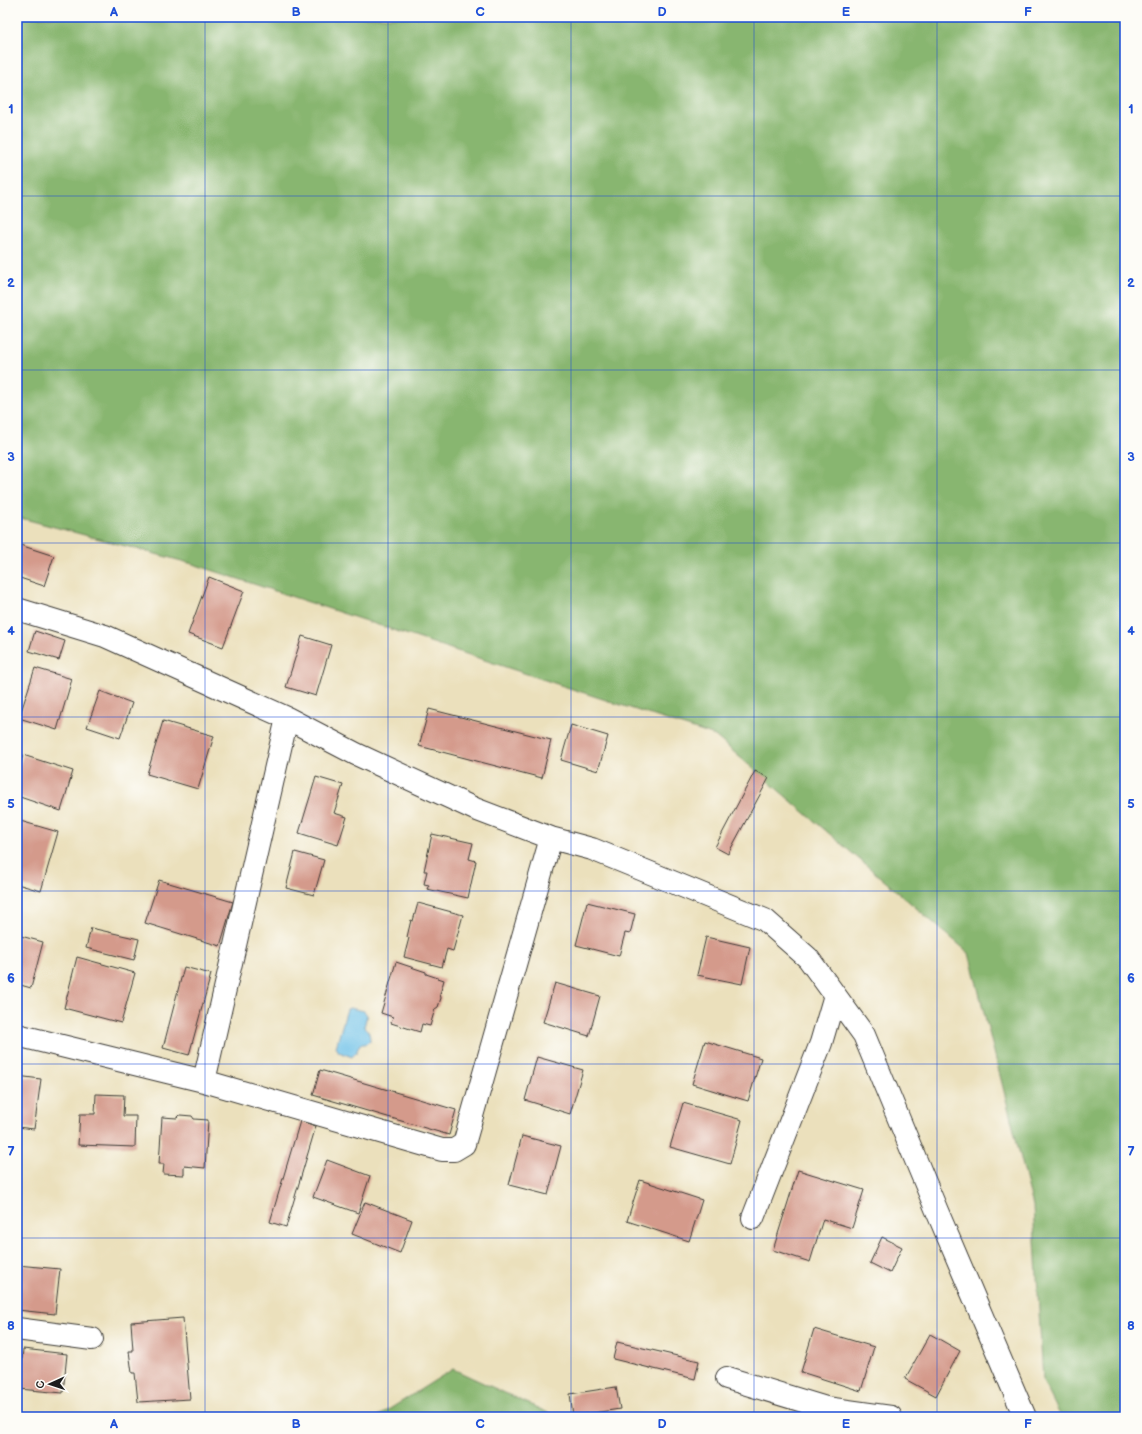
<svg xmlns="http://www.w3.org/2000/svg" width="1142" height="1434" font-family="'Balsamiq Sans',sans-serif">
<rect width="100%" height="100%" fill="#fdfcf7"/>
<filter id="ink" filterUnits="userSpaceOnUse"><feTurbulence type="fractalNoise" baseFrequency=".025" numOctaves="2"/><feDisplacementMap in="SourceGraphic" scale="8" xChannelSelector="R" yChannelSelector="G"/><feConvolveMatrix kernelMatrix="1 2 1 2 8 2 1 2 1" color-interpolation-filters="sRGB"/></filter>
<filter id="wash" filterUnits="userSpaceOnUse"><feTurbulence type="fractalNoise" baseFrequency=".012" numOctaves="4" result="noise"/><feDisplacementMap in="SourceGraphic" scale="16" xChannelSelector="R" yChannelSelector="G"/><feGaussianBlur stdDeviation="0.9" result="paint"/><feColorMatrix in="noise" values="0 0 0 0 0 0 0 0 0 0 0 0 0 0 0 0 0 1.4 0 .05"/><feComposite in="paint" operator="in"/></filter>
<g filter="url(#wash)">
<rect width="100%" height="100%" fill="#ebe0bc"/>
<!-- forest -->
<path fill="#88b66f" stroke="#526946" d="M17,17H1125V1417H1061L1043,1381L1033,1206L969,953L715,736L193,564L17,517Z
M453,1369L557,1417H377Z"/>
<!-- water -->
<path fill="#6dc1e9" stroke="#446e82" d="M350,1008L364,1011L367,1015L364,1027C369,1031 370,1034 370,1041L365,1044H360L356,1053L352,1057L339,1052L336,1047L347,1009Z"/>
<g id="blocks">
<!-- building -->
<path fill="#d49a8b" d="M17,544L54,556L44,586L17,577Z
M209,577L244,591L223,647L188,634Z
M35,631L65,641L59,660L29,651Z
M302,636L331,645L316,696L286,687Z
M35,668L72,679L57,730L19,718Z
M100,691L132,703L120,738L87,727Z
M429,709L551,740L542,778L419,746Z
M163,721L214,736L198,789L147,774Z
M571,725L608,736L598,771L561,760Z
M23,755L73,771L61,811L17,796V773Z
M755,771L769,778L728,854L715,847Z
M316,777L343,785L334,813L347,817L338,845L299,833Z
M17,820L58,832L41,891L17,884Z
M432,834L473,843L469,859L476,861L468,898L427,889L429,885L424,884L427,871H424Z
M295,852L324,860L314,895L286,888Z
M159,880L233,902L220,946L145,923Z
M587,902L635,914L630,934L625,933L619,956L576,945Z
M418,903L463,915L453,951L447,949L442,967L404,957L409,938L407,937L411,920L413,921Z
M91,928L139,939L134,960L86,948Z
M17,935L43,942L31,988L17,984Z
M706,937L750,947L742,984L697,975Z
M77,957L135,973L121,1023L64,1008Z
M396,962L426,972V974L444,980L440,994L441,998L438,1007L435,1009L430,1026L422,1024L420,1032L391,1023L393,1017L381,1013Z
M184,967L211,974L189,1055L163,1048Z
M555,983L600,996L589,1036L543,1022Z
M705,1041L761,1058L748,1101L692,1084Z
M537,1057L583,1070L570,1114L525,1100Z
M320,1070L456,1110L449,1135L313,1095Z
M17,1076L41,1079L34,1129L17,1127Z
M96,1094L124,1095L123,1116H136L135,1147L78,1145L80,1114H95Z
M683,1103L742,1120L730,1164L670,1147Z
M180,1115L192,1116L194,1119L208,1120L205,1168L184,1166V1175L163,1174L164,1164H159L162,1117L177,1118Z
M300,1121L316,1126L286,1227L270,1222Z
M522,1136L561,1146L548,1195L509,1185Z
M327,1160L370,1176L358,1213L313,1197Z
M798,1170L864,1190L852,1228L823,1219L810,1262L773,1250Z
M640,1180L702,1200L689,1241L627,1221Z
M365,1202L412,1220L400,1253L352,1234Z
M882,1237L902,1247L890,1273L870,1263Z
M17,1265L60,1269L55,1314L17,1310Z
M183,1318L190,1399L138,1402L135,1373H132L129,1351H133L131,1322Z
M814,1329L874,1347L861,1391L801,1372Z
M930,1334L960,1351L936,1396L905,1379Z
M617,1342L699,1361L695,1379L613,1359Z
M23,1349L67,1354L63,1393L19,1389Z
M616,1387L620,1409L573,1416L570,1394Z"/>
</g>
</g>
<g filter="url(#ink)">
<use href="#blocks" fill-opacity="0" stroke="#3b3934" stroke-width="1"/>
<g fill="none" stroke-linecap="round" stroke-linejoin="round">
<!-- minor casing -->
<g stroke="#3b3934" stroke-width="24">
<path id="minor" d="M17,609L105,636L287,718L356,754L475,809L551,838L592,849L765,920L808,958L864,1035L937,1211L1025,1417
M17,1035L204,1081L442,1150H454L464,1144L551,838
M204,1081L287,718
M753,1218L821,1043L835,995
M17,1329L92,1339
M727,1378L826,1408L891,1417"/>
</g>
<!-- minor -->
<use href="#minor" stroke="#fff" stroke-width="22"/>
</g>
</g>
<!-- grid -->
<path fill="none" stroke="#1d4ed8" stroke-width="1" stroke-opacity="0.55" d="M205,17V1417M388,17V1417M571,17V1417M754,17V1417M937,17V1417M17,196H1125M17,370H1125M17,543H1125M17,717H1125M17,891H1125M17,1064H1125M17,1238H1125"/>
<!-- margin -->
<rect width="1142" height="1434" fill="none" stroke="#fdfcf7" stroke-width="44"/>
<!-- north arrow -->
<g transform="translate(50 1384) rotate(267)" stroke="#fdfcf7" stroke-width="3" paint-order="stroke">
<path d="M0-3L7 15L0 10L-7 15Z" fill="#1c1c1c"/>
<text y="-6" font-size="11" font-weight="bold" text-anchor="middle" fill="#1c1c1c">С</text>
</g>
<rect x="22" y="22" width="1098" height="1390" fill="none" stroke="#1d4ed8" stroke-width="1.5"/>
<g font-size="13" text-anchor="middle" font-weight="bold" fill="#1d4ed8">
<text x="114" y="16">A</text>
<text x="296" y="16">B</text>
<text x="480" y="16">C</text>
<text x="662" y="16">D</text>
<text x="846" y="16">E</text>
<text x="1028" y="16">F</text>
<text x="11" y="113">1</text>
<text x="1131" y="113">1</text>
<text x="11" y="287">2</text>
<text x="1131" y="287">2</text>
<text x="11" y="461">3</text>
<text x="1131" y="461">3</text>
<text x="11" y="635">4</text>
<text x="1131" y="635">4</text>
<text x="11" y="808">5</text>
<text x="1131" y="808">5</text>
<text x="11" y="982">6</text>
<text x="1131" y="982">6</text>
<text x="11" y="1156">7</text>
<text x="1131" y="1156">7</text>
<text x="11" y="1330">8</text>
<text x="1131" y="1330">8</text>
<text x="114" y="1428">A</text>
<text x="296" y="1428">B</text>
<text x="480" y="1428">C</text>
<text x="662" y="1428">D</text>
<text x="846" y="1428">E</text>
<text x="1028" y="1428">F</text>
</g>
</svg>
